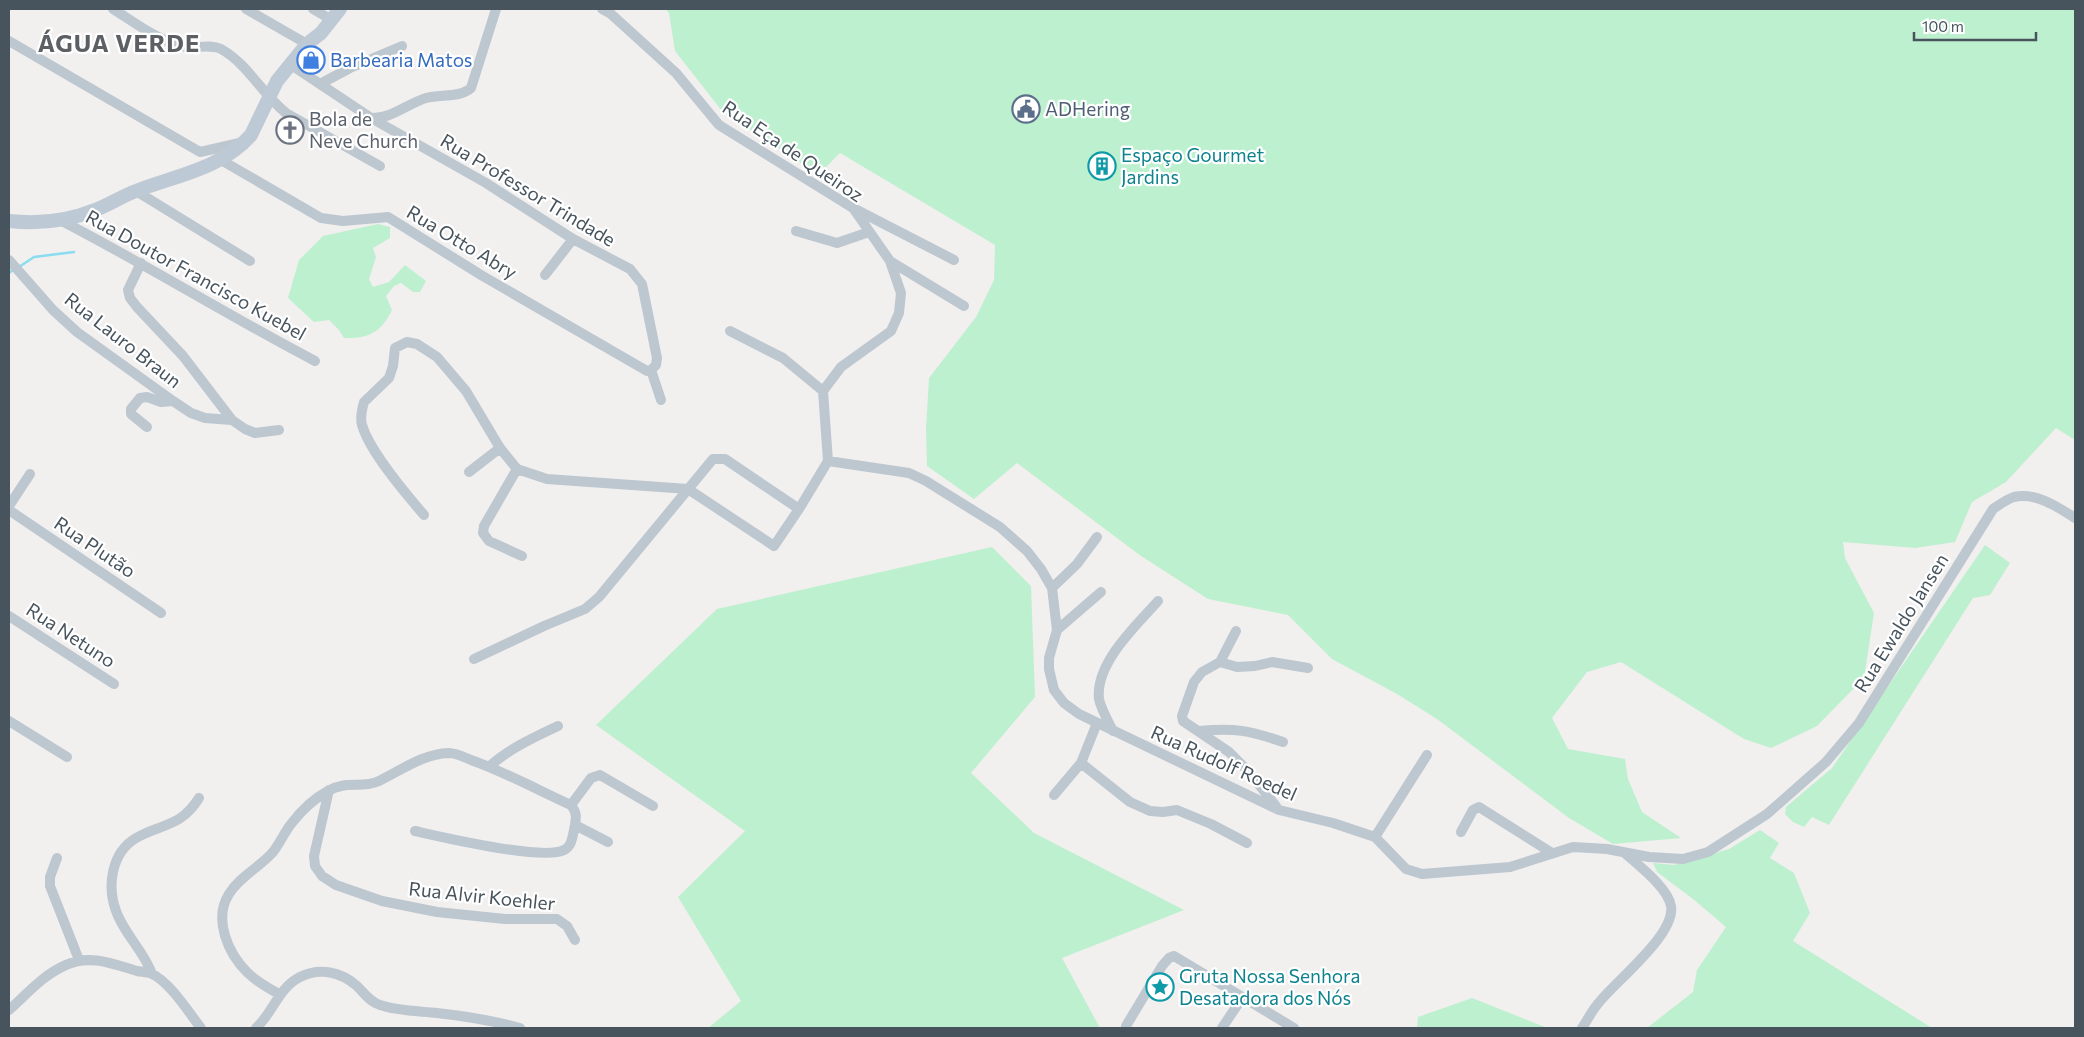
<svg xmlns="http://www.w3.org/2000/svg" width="2084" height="1037" font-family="Commissioner,sans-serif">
<rect width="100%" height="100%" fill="#f2efef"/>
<!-- green -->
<path fill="#bdf0cf" d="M665,9H2075V440L2056,428L2006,482L1972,502L1955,542L1915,548L1843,542L1845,558L1874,613L1864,678L1817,726L1771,748L1744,739L1621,662L1587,672L1552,718L1568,749L1625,759L1628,779L1642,812L1681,838L1613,844L1569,818L1437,719L1397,694L1332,659L1288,615L1208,599L1141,556L1017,463L974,499L927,466L926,429L929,378L976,317L994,280L995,245L840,153L822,171L801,163L722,111L675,51L669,13Z
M378,224L390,227V238L373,248L376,257L369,279L373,287L389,282L405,265L426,281L420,292H413L401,283L394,286L386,296L392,310C381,332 369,339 344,338L339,330L329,320L314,322L288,298L299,260L323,236Z
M1985,545L2010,563L1990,595L1973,598L1829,825L1812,817L1804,827L1793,822L1785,814L1786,807L1832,768Z
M992,547L1031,586L1035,697L971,773L1034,833L1184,910L1062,958L1100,1028H708L741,1001L678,897L745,831L596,725L717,609Z
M1760,830L1779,843L1770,858L1794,873L1810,913L1793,941L1932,1028H1647L1693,992L1697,970L1726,927L1693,899L1657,872L1653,863L1674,865L1729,849Z
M1472,998L1545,1027L1548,1028H1417L1418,1017Z"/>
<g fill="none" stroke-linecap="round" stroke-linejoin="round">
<!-- stream -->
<path stroke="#89ddee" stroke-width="2.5" d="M19,267L34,257L74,252
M9,273L14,269"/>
<!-- minor -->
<path stroke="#bdc7cf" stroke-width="10" d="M113,9C134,22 156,39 180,46C193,50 208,43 221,49C248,64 262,94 286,113L380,166
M246,9L307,44
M313,9L332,20
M9,41L200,152L244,142
M290,64L371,118L486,183L573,239L630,269L642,284L657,358L656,365L651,370L661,400
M320,84L350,68L402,46
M371,118C391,119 407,104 426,98C440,94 460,98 471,88L496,9
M221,160L321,218L343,221L388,217L481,275L647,371L651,370
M136,191L250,261
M855,209L954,260
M60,220C147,265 229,316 315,361
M796,231L837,243L869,232
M9,260L53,310L77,332L173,401L191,413L205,418L232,420
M890,261L964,306
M141,263L128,290L130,298L137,307L183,356L232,420L245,429L255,433L279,430
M545,275L573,239
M730,331L783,358L823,391
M147,427L131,414V409L140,398L147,397L161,402L173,401
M828,461L909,473L926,481L1000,527L1027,551L1041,569L1052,588L1057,630L1049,658V669L1054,690L1064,703L1079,714L1279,810L1333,823L1375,837L1406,869L1422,874L1510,867L1573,847L1607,849L1649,857L1683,859L1708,852L1767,814L1826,762L1859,723L1993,509C1999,505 2007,499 2014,497C2036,492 2058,507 2075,518
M517,469L484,526L483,533L489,541L522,556
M469,472L500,448
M9,506L30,474
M9,510L161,613
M424,515C405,493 370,452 362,425C360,418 362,409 364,402L389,378L393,366L395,348L407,342L417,344L437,357L466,391L500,448L517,469L547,479L688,489L774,546L799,509L828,461L823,391L841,367L891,331L899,313L901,293L890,261L853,208L719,125L676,73L611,14L602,9
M1052,588L1077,564L1097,537
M9,616L114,684
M1057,630L1101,592
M1236,631L1220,662L1202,672L1194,682L1182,716L1183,721L1229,752L1248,771L1276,806
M474,659L544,626L585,609L599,597L713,459H725L799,509
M1220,662L1237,667L1255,666L1272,662L1308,668
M9,721L67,757
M1113,731C1108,721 1101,709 1099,699C1095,663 1136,626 1158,601
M1199,731C1235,728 1248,730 1283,742
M1081,763L1130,802L1150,811L1163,812L1177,810L1211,824L1247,843
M490,766C510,748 535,737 558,726
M329,790L314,856L315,866L322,876L336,885L382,901L437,912L505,919H557L567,926L575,940
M1054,795L1081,763L1097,723
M571,805L591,778L600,775L653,806
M575,825L608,842
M1461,832L1473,810L1479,807L1552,853
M1375,837L1427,755
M57,858L50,877V886L79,960
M152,974C144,951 124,934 116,911C107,886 111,853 136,838C162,823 180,828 199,798
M279,994C268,988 257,982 248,973C228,954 213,919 229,894C239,877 260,867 273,852C280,843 284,833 291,824C301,811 313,799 328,791C346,780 362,789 379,781C402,770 422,754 449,753C456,753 464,757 471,760C505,772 538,790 571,805C578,814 576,819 574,830C572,838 572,846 564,850C543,861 442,837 415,831
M9,1010C26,995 44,974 66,965C90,954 113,964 137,971C142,972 148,972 152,974C170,982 189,1013 201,1028
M1126,1026L1162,966L1169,958L1174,956L1294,1028
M256,1028C273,1013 278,988 300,977C320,967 341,972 357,986C365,994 370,1002 380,1005C398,1011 419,1011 437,1013C465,1016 494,1021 520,1028
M1222,1028L1242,998
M1582,1028C1587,1021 1591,1012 1597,1005C1613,983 1676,935 1671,906C1668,888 1639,866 1626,854"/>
<!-- secondary -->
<path stroke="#bdc9d4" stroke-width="14" d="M9,221C37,224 68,221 95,210C109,205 122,196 136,191C177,175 221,169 251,135L277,81L307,44L321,33L340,9"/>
</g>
<!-- icons -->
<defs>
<g id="shop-ring" transform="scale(1.4375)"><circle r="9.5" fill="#fff" stroke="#3f7fe0" stroke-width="1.5"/><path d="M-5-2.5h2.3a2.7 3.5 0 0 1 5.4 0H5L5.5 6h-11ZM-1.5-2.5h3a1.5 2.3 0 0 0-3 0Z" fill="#3f7fe0"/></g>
<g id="civic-ring" transform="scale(1.4375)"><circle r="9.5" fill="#fff" stroke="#5c6f8a" stroke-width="1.5"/><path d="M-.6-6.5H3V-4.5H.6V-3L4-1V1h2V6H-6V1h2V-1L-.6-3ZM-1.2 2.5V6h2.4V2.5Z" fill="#5c6f8a"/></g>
<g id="church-ring" transform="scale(1.4375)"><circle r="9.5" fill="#fff" stroke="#6b7280" stroke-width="1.5"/><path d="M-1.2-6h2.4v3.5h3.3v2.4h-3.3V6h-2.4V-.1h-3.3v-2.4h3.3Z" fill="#6b7280"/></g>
<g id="building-ring" transform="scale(1.4375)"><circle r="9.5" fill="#fff" stroke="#0f9aa8" stroke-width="1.5"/><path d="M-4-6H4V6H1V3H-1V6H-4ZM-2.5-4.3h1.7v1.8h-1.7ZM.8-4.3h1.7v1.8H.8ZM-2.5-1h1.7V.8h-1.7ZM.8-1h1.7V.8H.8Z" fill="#0f9aa8"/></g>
<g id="sight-ring" transform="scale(1.4375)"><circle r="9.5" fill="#fff" stroke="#0f9aa8" stroke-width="1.5"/><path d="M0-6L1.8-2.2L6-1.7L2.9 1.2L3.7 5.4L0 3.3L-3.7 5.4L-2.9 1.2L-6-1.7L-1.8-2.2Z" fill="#0f9aa8"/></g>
</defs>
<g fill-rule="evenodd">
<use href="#shop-ring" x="311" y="60"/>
<use href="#civic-ring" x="1026" y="109"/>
<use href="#church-ring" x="290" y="130"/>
<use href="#building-ring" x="1102" y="166"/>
<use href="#sight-ring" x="1160" y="987"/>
</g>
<g text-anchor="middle" stroke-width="4.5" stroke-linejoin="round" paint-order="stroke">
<!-- shop labels -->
<g font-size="19" fill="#366cbe" stroke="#fff" text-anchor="start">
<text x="330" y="67">Barbearia Matos</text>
</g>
<!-- service labels -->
<g font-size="19" fill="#4e5e75" stroke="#fff" text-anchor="start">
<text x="1045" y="116">ADHering</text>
</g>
<!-- worship labels -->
<g font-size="19" fill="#5b616d" stroke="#fff" text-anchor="start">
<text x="309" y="126">Bola de<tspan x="309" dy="22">Neve Church</tspan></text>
</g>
<!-- street labels -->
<g font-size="19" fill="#47545d" stroke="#fff">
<text transform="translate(793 151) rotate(34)" y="7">Rua Eça de Queiroz</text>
<text transform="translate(528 190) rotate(31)" y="7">Rua Professor Trindade</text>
<text transform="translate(462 242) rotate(31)" y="7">Rua Otto Abry</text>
<text transform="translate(196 275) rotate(29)" y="7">Rua Doutor Francisco Kuebel</text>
<text transform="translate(123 340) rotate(38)" y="7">Rua Lauro Braun</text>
<text transform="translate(95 547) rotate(34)" y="7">Rua Plutão</text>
<text transform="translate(1901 623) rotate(-58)" y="7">Rua Ewaldo Jansen</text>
<text transform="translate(71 635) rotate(33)" y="7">Rua Netuno</text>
<text transform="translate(1224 763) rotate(24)" y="7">Rua Rudolf Roedel</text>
<text transform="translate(482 896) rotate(6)" y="7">Rua Alvir Koehler</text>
</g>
<!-- culture labels -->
<g font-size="19" fill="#0d838f" stroke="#fff" text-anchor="start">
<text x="1121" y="162">Espaço Gourmet<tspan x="1121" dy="22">Jardins</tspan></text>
<text x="1179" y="983">Gruta Nossa Senhora<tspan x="1179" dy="22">Desatadora dos Nós</tspan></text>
</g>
<!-- district labels -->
<g font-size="24" font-weight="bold" letter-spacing="1" fill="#5c6065" stroke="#fff">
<text x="119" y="52">ÁGUA VERDE</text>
</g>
</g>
<!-- border -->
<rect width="2084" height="1037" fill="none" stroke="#47545d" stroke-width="20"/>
<!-- scale -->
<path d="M1914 32v8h122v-8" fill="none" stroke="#47545d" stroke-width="2.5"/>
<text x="1922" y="32" font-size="15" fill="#47545d" stroke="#ffffff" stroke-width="4" paint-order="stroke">100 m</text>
</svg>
